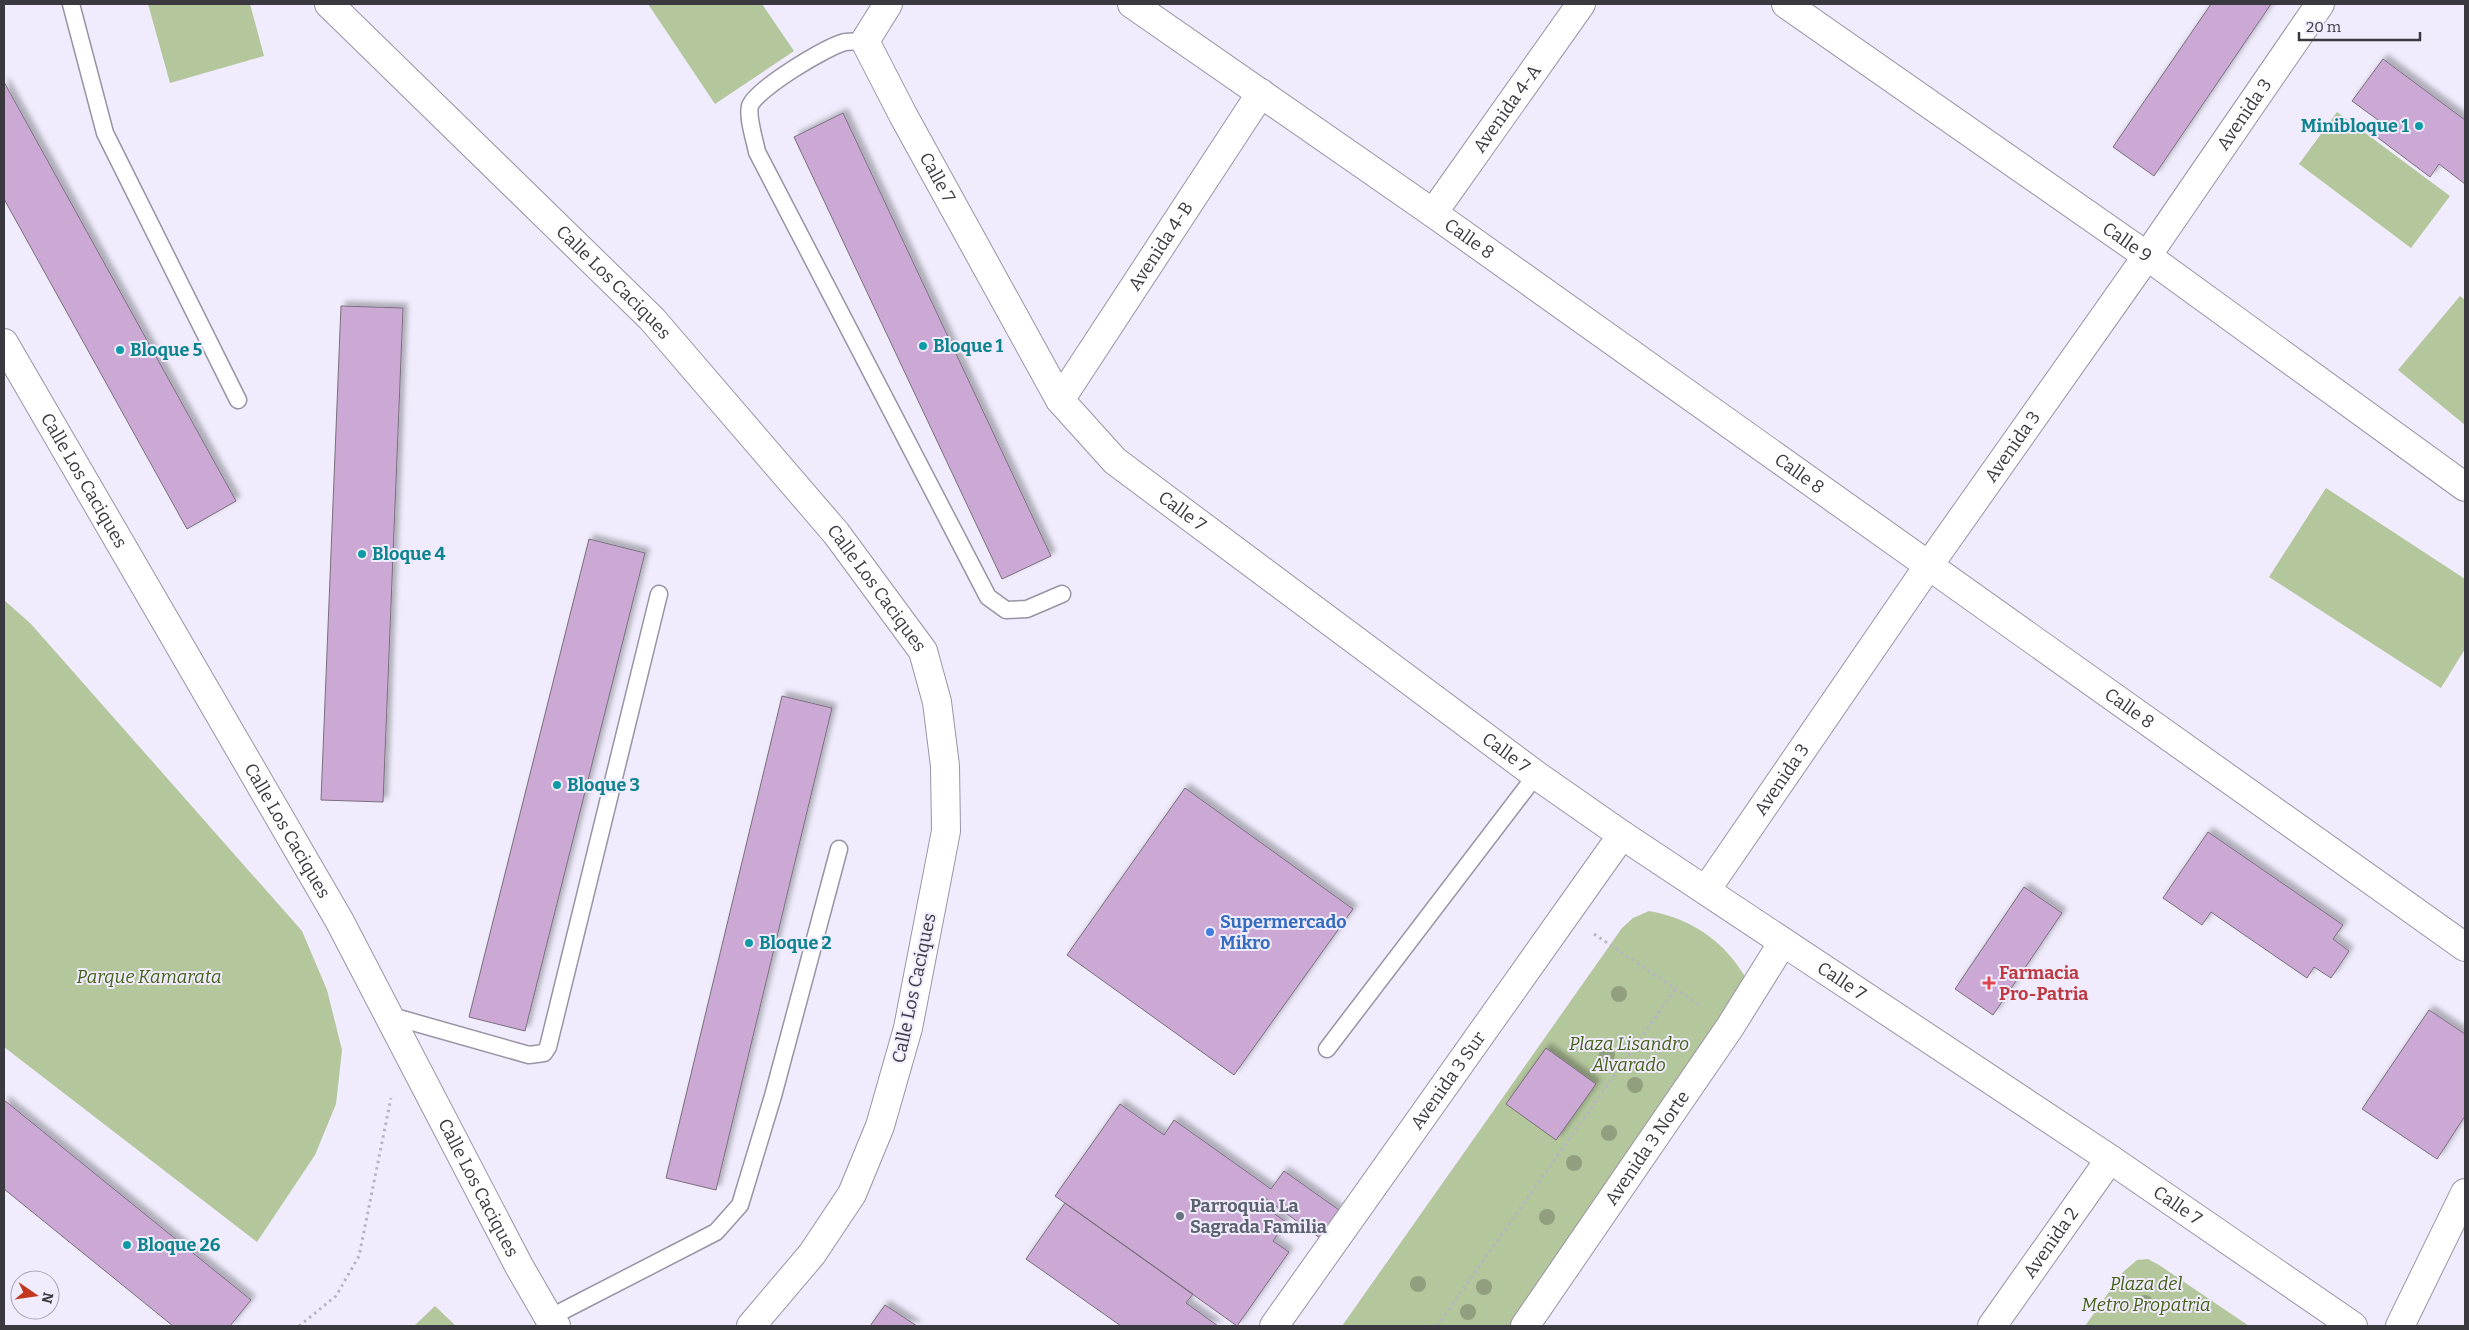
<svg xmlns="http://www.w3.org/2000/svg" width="2469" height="1330" font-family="Bitter,serif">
<defs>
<filter id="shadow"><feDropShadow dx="4.5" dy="-4.5" stdDeviation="2.5" flood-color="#0004"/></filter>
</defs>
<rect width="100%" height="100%" fill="#f0ecfd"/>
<!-- green -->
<path fill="#b3c69c" d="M148,4H250L264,56L170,83Z
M648,4H762L794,51L715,104Z
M2337,112L2450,196L2411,248L2299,164Z
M2460,296L2465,300V425L2398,370Z
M2326,488L2465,579V649L2441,688L2269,577Z
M4,600L31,624L302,931L327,990L342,1050L336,1104L315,1155L257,1242L4,1047Z
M1649,911C1696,919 1732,947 1752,990L1518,1326H1342L1622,928L1633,918Z
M2148,1259L2159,1265L2249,1326H2085L2123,1272L2137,1260Z
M435,1306L456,1326H414Z"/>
<!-- building -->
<path fill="#cca8d4" stroke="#796f7c" filter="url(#shadow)" d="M2211,4H2271L2154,176L2113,147Z
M2383,59L2465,120V184L2439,164L2430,177L2369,131L2378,120L2352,101Z
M4,82L236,501L187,529L4,199Z
M843,113L1051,556L1002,579L794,137Z
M341,306L403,308L383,802L321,800Z
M589,539L645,553L525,1031L469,1017Z
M782,696L832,708L716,1190L666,1178Z
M1185,788L1353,909L1234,1075L1067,955Z
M2208,832L2343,925L2333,939L2349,951L2331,978L2314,967L2307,978L2211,912L2202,925L2163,898Z
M2024,887L2062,913L1993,1015L1955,989Z
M2429,1010L2465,1034V1116L2437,1159L2362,1109Z
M1546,1048L1596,1084L1556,1140L1506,1104Z
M4,1100L251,1300L230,1326H173L4,1189Z
M1120,1104L1164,1135L1174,1120L1271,1189L1284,1171L1339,1210L1320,1238L1265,1198L1261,1204L1286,1222L1273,1241L1289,1252L1237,1326L1055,1196Z
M1065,1203L1193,1294L1186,1303L1218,1326H1121L1026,1259Z
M885,1305L917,1326H870Z"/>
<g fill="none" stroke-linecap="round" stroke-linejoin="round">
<!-- service casing -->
<g stroke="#9894a3" stroke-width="19">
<path id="service" d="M71,4L105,133L238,400
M865,41C859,42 851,41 845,42C826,47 756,89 750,106C747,117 755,141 757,152L988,597L1006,610L1027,609L1062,594
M388,1015L529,1055L544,1053L548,1047L659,594
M1327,1049L1536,775
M549,1318L716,1232L740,1205L773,1096L839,849"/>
</g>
<!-- minor casing -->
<g stroke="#9894a3" stroke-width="30">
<g id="minor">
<path id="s1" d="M329,4L652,319L836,533L923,651L937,702L945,766L946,831L908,1028L880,1126L852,1194L812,1254L751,1326"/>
<path id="s2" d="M888,4L865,41L903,115L1060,400L1115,461L1536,775L1622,835L2110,1159L2353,1326"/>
<path id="s3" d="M1132,4L1433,213L2465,947"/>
<path id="s4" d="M1786,4L2147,256L2465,487"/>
<path id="s5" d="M1433,213L1581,4"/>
<path id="s6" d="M4,343L339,920L519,1266L549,1318L556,1326"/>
<path id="s7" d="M1060,400L1261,93"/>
<path id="s8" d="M1706,890L1929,565L2147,256L2320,4"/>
<path id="s9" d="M1274,1326L1622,835"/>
<path id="s10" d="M1525,1326L1730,1027L1783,942"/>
<path id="s11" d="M1992,1326L2110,1159"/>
</g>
</g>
<!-- secondary casing -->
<g stroke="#9894a3" stroke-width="30">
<path id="secondary" d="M2400,1326L2465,1193"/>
</g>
<!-- path -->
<path stroke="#b7b4c2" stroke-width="3" stroke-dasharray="2.5 4" stroke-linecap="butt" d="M1594,934L1701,1006
M299,1326L336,1296L359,1256L391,1098
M1437,1326L1676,988"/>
<!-- service -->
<use href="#service" stroke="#fff" stroke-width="16"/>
<!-- minor -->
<use href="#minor" stroke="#fff" stroke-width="28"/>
<!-- secondary -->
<use href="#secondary" stroke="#fff" stroke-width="28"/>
</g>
<!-- trees -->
<g fill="#929f7f">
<circle cx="1619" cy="994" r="8"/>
<circle cx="1607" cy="1055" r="8"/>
<circle cx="1635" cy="1085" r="8"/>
<circle cx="1609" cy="1133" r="8"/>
<circle cx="1574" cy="1163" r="8"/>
<circle cx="1547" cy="1217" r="8"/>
<circle cx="1418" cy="1284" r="8"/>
<circle cx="1484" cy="1287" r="8"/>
<circle cx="2145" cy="1303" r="8"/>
<circle cx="1468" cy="1312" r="8"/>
</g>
<!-- markers -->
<g fill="#0f9aa8" stroke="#f0ecfd" stroke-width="2">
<circle cx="2419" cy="126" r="5"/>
<circle cx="923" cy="346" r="5"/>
<circle cx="120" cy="350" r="5"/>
<circle cx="362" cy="554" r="5"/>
<circle cx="557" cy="785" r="5"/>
<circle cx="749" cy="943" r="5"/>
<circle cx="127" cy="1245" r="5"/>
</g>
<circle fill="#3f7fe0" stroke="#f0ecfd" stroke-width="2" cx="1210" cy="932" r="5"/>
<path fill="#e0444e" stroke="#f0ecfd" stroke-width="2" d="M1986.5 975.5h5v5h5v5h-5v5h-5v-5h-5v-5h5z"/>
<circle fill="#6b7280" stroke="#f0ecfd" stroke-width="2" cx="1180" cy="1216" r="5"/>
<g text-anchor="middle" stroke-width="4" stroke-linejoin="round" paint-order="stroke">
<!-- street labels -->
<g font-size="18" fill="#3a393f" stroke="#f0ecfd">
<text dy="6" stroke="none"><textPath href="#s5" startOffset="128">Avenida 4-A</textPath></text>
<text dy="6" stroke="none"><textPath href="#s8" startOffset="944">Avenida 3</textPath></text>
<text dy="6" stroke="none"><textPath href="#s2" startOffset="198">Calle 7</textPath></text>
<text dy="6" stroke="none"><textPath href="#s3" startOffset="411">Calle 8</textPath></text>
<text dy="6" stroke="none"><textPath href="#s4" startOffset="416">Calle 9</textPath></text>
<text dy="6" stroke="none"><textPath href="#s7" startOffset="184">Avenida 4-B</textPath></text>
<text dy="6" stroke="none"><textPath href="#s1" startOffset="398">Calle Los Caciques</textPath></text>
<text dy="6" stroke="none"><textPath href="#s8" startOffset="539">Avenida 3</textPath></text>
<text dy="6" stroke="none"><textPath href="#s3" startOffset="816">Calle 8</textPath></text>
<text dy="6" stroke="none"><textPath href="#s6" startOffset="159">Calle Los Caciques</textPath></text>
<text dy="6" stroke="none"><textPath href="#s2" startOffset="618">Calle 7</textPath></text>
<text dy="6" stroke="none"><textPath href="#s1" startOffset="802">Calle Los Caciques</textPath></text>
<text dy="6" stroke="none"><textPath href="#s3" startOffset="1221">Calle 8</textPath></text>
<text dy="6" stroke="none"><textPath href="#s2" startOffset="1022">Calle 7</textPath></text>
<text dy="6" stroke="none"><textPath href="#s8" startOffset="134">Avenida 3</textPath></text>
<text dy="6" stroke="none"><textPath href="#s6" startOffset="564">Calle Los Caciques</textPath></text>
<text dy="6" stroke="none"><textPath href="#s2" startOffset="1428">Calle 7</textPath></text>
<text transform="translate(914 988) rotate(-78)" y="6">Calle Los Caciques</text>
<text dy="6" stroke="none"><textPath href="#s9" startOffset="301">Avenida 3 Sur</textPath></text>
<text dy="6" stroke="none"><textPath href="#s10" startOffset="216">Avenida 3 Norte</textPath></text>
<text dy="6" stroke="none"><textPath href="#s6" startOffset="969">Calle Los Caciques</textPath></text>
<text dy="6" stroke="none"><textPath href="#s2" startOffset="1832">Calle 7</textPath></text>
<text dy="6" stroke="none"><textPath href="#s11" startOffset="102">Avenida 2</textPath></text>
</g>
<!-- culture labels -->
<g font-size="18" font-weight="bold" fill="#0d838f" stroke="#f0ecfd" text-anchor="start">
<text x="2409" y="132" text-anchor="end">Minibloque 1</text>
<text x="933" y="352">Bloque 1</text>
<text x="130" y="356">Bloque 5</text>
<text x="372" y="560">Bloque 4</text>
<text x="567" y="791">Bloque 3</text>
<text x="759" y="949">Bloque 2</text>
<text x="137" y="1251">Bloque 26</text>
</g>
<!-- shop labels -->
<g font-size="18" font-weight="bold" fill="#366cbe" stroke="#f0ecfd" text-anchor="start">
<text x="1220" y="928">Supermercado<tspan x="1220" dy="21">Mikro</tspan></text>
</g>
<!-- health labels -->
<g font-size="18" font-weight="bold" fill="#be3a42" stroke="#f0ecfd" text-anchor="start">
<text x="1999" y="979">Farmacia<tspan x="1999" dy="21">Pro-Patria</tspan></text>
</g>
<!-- park labels -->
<g font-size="18" font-style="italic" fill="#456018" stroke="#f0ecfd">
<text x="149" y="983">Parque Kamarata</text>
<text x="1629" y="1050">Plaza Lisandro<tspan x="1629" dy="21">Alvarado</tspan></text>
<text x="2146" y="1290">Plaza del<tspan x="2146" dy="21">Metro Propatria</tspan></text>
</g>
<!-- worship labels -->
<g font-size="18" font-weight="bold" fill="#5b616d" stroke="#f0ecfd" text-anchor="start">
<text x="1190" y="1212">Parroquia La<tspan x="1190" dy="21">Sagrada Familia</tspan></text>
</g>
</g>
<!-- border -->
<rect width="2469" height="1330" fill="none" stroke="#3a393f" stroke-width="10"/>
<!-- north arrow -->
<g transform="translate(35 1295) rotate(103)"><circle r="24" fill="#f0ecfd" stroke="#a7a4b1"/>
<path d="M0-4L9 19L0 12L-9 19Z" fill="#c3371f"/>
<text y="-8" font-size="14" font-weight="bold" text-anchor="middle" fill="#3a393f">N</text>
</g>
<!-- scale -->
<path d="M2299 32v8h121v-8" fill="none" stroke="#3a393f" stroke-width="2.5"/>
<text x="2306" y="32" font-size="15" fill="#3a393f" stroke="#f0ecfd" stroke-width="4" paint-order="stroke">20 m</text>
</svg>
